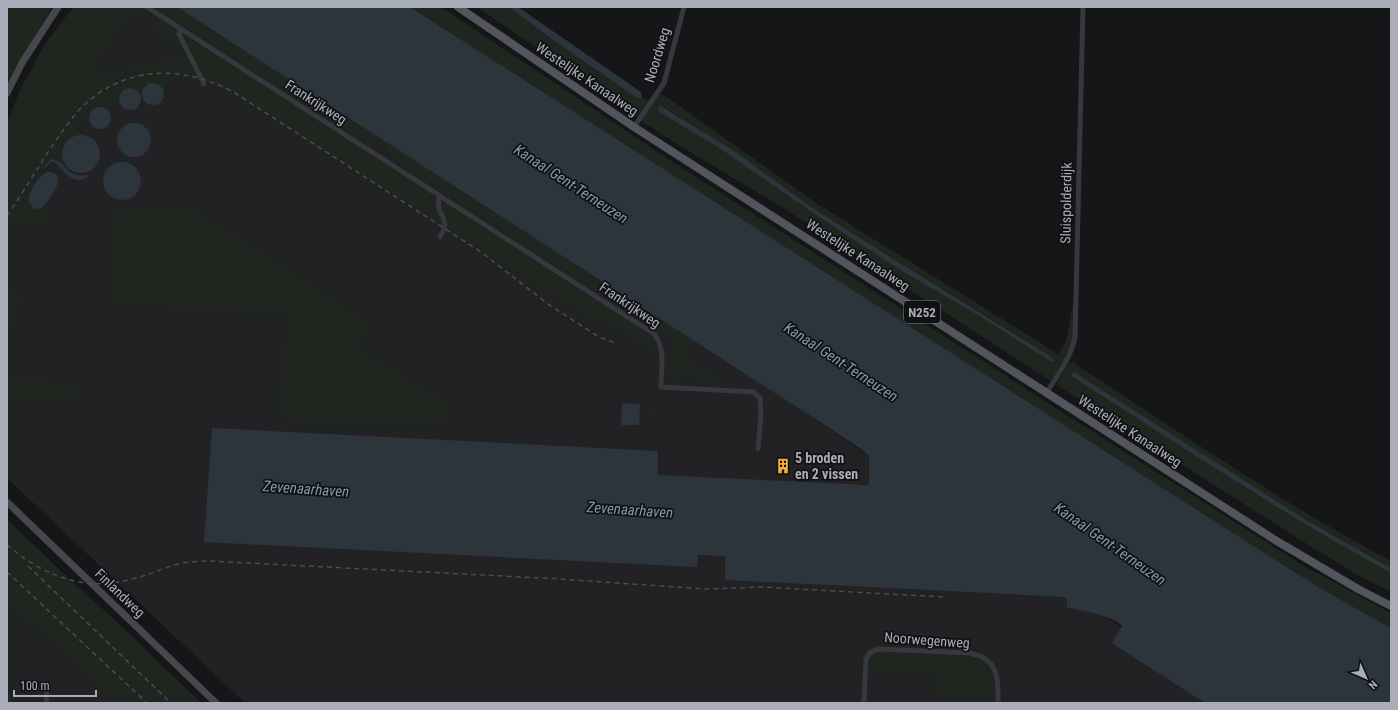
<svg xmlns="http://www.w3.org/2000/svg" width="1398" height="710" font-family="'Roboto Condensed',sans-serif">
<rect width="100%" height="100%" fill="#161618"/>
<!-- built -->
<path fill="#222225" d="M80,7H206L1233,703H245L7,478V157Z
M7,599L119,703H7Z"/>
<!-- green -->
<path fill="#1e261f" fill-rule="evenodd" d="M7,7H52L27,50L7,88Z
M75,7H144L147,9L139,21L128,15L90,76L185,55L199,83L169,77L162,106L148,108V104C165,109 172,89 152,82L144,86L141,92L142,96H140C134,79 111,90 121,107C114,105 110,97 101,99L100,102L104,106C85,104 81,126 98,130L99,131H102L104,135L109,133L105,137H99L89,131L91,128L80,120L75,128L82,133C79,135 76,135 72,136C61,141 60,151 62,162L57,158H51C46,163 29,189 28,195C25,209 39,213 48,202V221L12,223L7,219C20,199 33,179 45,160C68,125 86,95 127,82C138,79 149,75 160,75C172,74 184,78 196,78C154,64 106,81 77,112C65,124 57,138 49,152C35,173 21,195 7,216V123L21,88L45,44L67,15Z
M155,7H177L691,339V347L687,358L730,383L678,378L673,384H670L672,340L373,143L370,147Z
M410,7H440L447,11L668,159L1065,414L1304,566L1391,613V628L1325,591L1274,559Z
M477,7H509L550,38L637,98L641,99L642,97L649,101L637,117Z
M158,15L172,25L182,49L150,28Z
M188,39H191L430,192L431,203L438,217L437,222L296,133L225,90L206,82L185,41Z
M660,94L664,95L819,205L1058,354L1066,342L1074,298L1073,342L1068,355L1051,381L780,206L683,148L643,122L640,120L657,96ZM660,106H662L733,150L807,204L849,231L1006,328L1054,359L1050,361L984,319L900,270L819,217L719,148L658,109Z
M446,201C490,231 534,261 578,289C593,299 650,330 656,342C661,351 656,421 655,436L651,438L655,351L613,328L576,310L447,228C448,218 441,213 443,203Z
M189,207L236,236L371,323L356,346L442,399C446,407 447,415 444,423L361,425L284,422V413H280L286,313L110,305L114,211Z
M10,290L20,291L19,312H13V328L17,329V331L7,332V299L9,298Z
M1072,362C1177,430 1280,502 1391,561V568L1308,521L1074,372C1176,445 1281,514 1391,573V592L1357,575L1315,549L1058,386L1056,385L1069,363Z
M7,377L46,379L47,382L75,383V402L7,399Z
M7,519L69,579L116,621L201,703H117L22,615L7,600Z
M875,651H884L953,655L970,657L980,662L986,667L992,676L995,686L994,699L934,695L935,673L867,669L869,658Z"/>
<!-- water -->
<path fill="#2c353c" d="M177,7H410L1274,559L1325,591L1391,628V703H1205L1112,643L1122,626C1112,615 1082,611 1067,607V599L1065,597L910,589L725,580V556L698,555L697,567L204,542L212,428L658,451V475L867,485L869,484V456L862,450L829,428Z
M509,7H518L641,92L642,97L641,99L637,98L550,38Z
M142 94a11 11 0 1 1 22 0a11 11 0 1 1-22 0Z
M119 99a11 11 0 1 1 22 0a11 11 0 1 1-22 0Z
M661,106L733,150L807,204L849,231L1053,358L1054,361H1050L984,319L900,270L819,217L719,148L658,111L659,107Z
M89 118a11 11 0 1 1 22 0a11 11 0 1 1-22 0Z
M117 140a17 17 0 1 1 34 0a17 17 0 1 1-34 0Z
M62 154a19 19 0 1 1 38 0a19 19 0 1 1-38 0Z
M51,159C67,160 64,179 87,175L88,177C72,187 64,169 54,162H51L45,168L44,167Z
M103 181a19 19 0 1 1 38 0a19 19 0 1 1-38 0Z
M47,172C64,172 58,186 52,195C47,203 39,217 29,203C27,193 38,176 47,172Z
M1074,372L1308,521L1391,568V573C1281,514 1178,444 1073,377L1071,375Z
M622,403L640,404L639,425H621Z"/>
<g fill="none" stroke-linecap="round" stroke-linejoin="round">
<!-- street -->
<path stroke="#37383d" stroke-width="5" d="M147,7L654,334C666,348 661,369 661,387L753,392L760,398L761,414L758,449
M181,29L179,34L204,84
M634,127L664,83L684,7
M439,195C439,200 438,205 439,209C445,222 448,223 440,237
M1047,392C1058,374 1071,358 1075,337L1083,7
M46,703L47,689
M864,703L866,659L870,653L877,649L970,653C974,655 979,655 982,657C1000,666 998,686 998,703"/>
<!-- secondary -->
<path stroke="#45474d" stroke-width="7" d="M7,93L22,63L58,7
M7,502L216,703"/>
<!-- primary -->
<path stroke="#53555c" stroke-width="8" d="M458,7L634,127L1275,540L1358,589L1391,606"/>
<!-- rail -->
<path stroke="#4a4c52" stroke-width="1.5" stroke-dasharray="5 4" stroke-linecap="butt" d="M7,216C21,195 35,173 48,152C58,138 67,123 79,110C123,65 182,64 235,93L481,252L548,304L599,337L616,343
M7,545C45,577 87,593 136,578C149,575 161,569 174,565C185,562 198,561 210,561L560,579L705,589L764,587L945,597
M28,566L171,703
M7,572L147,703"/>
</g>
<!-- icons -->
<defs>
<g id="building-bare" transform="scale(1.2)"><path d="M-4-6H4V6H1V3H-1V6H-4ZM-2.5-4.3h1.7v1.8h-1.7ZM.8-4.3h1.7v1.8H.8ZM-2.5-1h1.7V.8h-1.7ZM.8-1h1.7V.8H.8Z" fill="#f2b134" stroke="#111113" stroke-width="2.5" paint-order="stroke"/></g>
</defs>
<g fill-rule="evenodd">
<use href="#building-bare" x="783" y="466"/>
</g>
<g text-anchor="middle" stroke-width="3.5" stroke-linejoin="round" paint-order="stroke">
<!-- shield labels -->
<rect fill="#111113" stroke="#7b7e86" stroke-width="1" x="904" y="301" width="36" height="22" rx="3"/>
<g font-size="13" font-weight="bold" fill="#a8adb8">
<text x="922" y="317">N252</text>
</g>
<!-- street labels -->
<g font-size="14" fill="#a8adb8" stroke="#111113">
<text transform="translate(657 55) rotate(-73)" y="5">Noordweg</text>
<text transform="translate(587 79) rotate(34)" y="5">Westelijke Kanaalweg</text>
<text transform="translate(316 102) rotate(33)" y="5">Frankrijkweg</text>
<text transform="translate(1066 203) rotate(-89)" y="5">Sluispolderdijk</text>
<text transform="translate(858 255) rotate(33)" y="5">Westelijke Kanaalweg</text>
<text transform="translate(630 305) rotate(34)" y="5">Frankrijkweg</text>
<text transform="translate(1130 431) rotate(33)" y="5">Westelijke Kanaalweg</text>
<text transform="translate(120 593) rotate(44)" y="5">Finlandweg</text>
<text transform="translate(927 640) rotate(4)" y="5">Noorwegenweg</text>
</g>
<!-- poi labels -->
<g font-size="14" font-weight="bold" fill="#a8adb8" stroke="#111113" text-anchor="start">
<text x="795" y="463">5 broden<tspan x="795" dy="16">en 2 vissen</tspan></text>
</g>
<!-- water labels -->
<g font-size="15" font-style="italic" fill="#7f9bb3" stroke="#111113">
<text transform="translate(571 184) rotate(33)" y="5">Kanaal Gent-Terneuzen</text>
<text transform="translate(841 362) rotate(33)" y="5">Kanaal Gent-Terneuzen</text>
<text transform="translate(306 489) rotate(4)" y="5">Zevenaarhaven</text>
<text transform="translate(630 510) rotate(4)" y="5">Zevenaarhaven</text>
<text transform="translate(1110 544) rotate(35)" y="5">Kanaal Gent-Terneuzen</text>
</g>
</g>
<!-- border -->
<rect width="1398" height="710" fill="none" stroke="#a8adb8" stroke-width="16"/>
<!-- north arrow -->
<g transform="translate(1366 678) rotate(135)" stroke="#111113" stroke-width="3" paint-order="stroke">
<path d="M0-3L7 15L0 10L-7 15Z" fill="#a8adb8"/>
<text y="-6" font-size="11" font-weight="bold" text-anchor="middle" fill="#a8adb8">N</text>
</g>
<!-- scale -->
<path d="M14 690v6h82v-6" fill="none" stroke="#a8adb8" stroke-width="2"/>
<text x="20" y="690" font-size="12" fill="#a8adb8" stroke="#111113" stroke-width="3" paint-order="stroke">100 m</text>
</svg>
